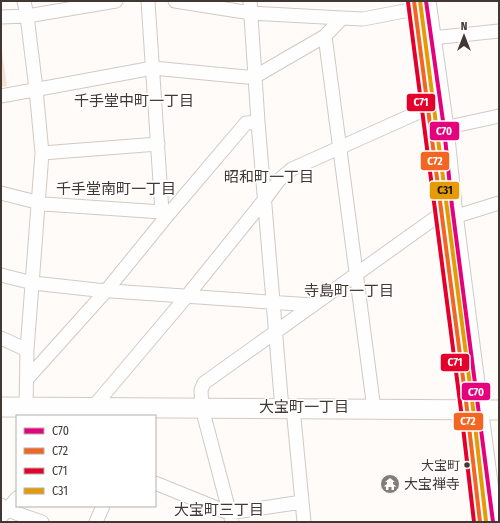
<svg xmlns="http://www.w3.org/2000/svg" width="500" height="523" font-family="'Fira Sans Condensed','Noto Sans JP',sans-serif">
<rect width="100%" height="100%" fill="#fefbf9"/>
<!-- green -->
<path fill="#fbe0d1" d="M1,45L7,86L1,87Z"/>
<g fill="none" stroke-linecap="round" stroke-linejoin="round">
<!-- street casing -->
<g stroke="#cfcac6" stroke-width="15">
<path id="street" d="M24,1L27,16L36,89L42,153L27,350L26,408
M148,1L162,212
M175,1L251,13L342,18L363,19L415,9
M250,1L258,122L282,409
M1,17L27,16L116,1
M325,36L374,409
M432,38L499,31
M1,96L153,68L246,77L256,76L325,36L342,18
M444,128L499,116
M42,153L158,144
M1,193L44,204L162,212L167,216
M454,217L499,203
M1,275L33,283L97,290L312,305
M1,338L27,350
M27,379L106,291L167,216L246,123L258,122
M293,408L304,522
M89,412L187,296L265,199L279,180L292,169L428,108
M155,483L229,513L302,502
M1,505L7,510L42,522
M1,517L17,498
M96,522L103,506
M232,522L202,408L201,390L204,383L442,213"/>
</g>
<!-- secondary casing -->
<g stroke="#cfcac6" stroke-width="21">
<path id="secondary" d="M426,1L444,128L452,206L493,522
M1,407L499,410"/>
</g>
<!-- street -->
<use href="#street" stroke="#fffefe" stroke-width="13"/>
<!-- secondary -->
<use href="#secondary" stroke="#fffefe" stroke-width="19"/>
<!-- bus-1 casing -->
<g stroke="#fff" stroke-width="7">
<path id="bus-1" d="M426,1L444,128L452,206L493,522"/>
</g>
<!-- bus-2 casing -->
<g stroke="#fff" stroke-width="7">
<path id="bus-2" d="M414,1L467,409L480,522"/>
</g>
<!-- bus-3 casing -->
<g stroke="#fff" stroke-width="7">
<path id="bus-3" d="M408,2L461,410L474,522"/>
</g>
<!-- bus-4 casing -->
<g stroke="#fff" stroke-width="7">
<path id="bus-4" d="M420,1L473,408L486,521"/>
</g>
<!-- bus-1 -->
<use href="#bus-1" stroke="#e5007d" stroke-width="4"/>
<!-- bus-2 -->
<use href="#bus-2" stroke="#f26522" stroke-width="4"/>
<!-- bus-3 -->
<use href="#bus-3" stroke="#e4002b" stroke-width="4"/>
<!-- bus-4 -->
<use href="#bus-4" stroke="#e59b05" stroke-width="4"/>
</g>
<!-- icons -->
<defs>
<g id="temple-disc" transform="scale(1)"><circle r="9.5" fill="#837c79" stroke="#fff"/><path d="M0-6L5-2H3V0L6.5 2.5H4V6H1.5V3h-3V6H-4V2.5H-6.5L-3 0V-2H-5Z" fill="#fff"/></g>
</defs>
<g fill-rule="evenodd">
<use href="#temple-disc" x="390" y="484"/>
</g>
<!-- markers -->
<circle fill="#413834" stroke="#fff" stroke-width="1.5" cx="467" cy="465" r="3.5"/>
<g text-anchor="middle" stroke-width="3.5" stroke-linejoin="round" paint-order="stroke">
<!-- bus labels -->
<g font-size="13" fill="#413834" stroke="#fff" text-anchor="end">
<text x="460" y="470">大宝町</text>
</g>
<!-- poi labels -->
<g font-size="14" fill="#413834" stroke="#fff" text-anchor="start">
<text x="404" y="489">大宝禅寺</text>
</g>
<!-- neighbourhood labels -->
<g font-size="15" fill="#413834" stroke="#fff">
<text x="134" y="106">千手堂中町一丁目</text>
<text x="269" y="182">昭和町一丁目</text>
<text x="116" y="194">千手堂南町一丁目</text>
<text x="349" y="296">寺島町一丁目</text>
<text x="304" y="412">大宝町一丁目</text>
<text x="219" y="515">大宝町三丁目</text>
</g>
</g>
<g stroke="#fff" stroke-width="1.5">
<rect x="406" y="93" width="30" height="19" rx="4" fill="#e4002b"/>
<rect x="429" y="121" width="31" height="20" rx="4" fill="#e5007d"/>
<rect x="420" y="151" width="30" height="20" rx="4" fill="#f26522"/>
<rect x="429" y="181" width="31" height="19" rx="4" fill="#e59b05"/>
<rect x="440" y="353" width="30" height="19" rx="4" fill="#e4002b"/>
<rect x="461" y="382" width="30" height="19" rx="4" fill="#e5007d"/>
<rect x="453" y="412" width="31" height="19" rx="4" fill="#f26522"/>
</g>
<g font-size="11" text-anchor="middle" font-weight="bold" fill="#fff">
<text x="421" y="106">C71</text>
<text x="444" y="135">C70</text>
<text x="435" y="165">C72</text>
<text x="455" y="366">C71</text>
<text x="476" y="396">C70</text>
<text x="468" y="425">C72</text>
</g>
<g font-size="11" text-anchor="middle" font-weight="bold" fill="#111">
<text x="445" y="194">C31</text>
</g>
<!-- border -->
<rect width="500" height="523" fill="none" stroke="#413834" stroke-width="4"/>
<!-- legend -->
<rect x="16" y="415" width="140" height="92" fill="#ffffff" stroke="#b3afae"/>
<rect x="24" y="428" width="20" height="6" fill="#e5007d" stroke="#b3afae"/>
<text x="52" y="435" font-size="12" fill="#413834">C70</text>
<rect x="24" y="448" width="20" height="6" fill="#f26522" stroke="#b3afae"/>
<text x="52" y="455" font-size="12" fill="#413834">C72</text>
<rect x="24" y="468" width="20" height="6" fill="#e4002b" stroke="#b3afae"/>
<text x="52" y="475" font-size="12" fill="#413834">C71</text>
<rect x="24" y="488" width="20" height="6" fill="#e59b05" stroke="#b3afae"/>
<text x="52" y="495" font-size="12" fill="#413834">C31</text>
<!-- north arrow -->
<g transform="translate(464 36)" stroke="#ffffff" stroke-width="3" paint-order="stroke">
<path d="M0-3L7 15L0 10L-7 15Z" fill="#413834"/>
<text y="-6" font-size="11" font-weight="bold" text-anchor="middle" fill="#413834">N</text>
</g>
</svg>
